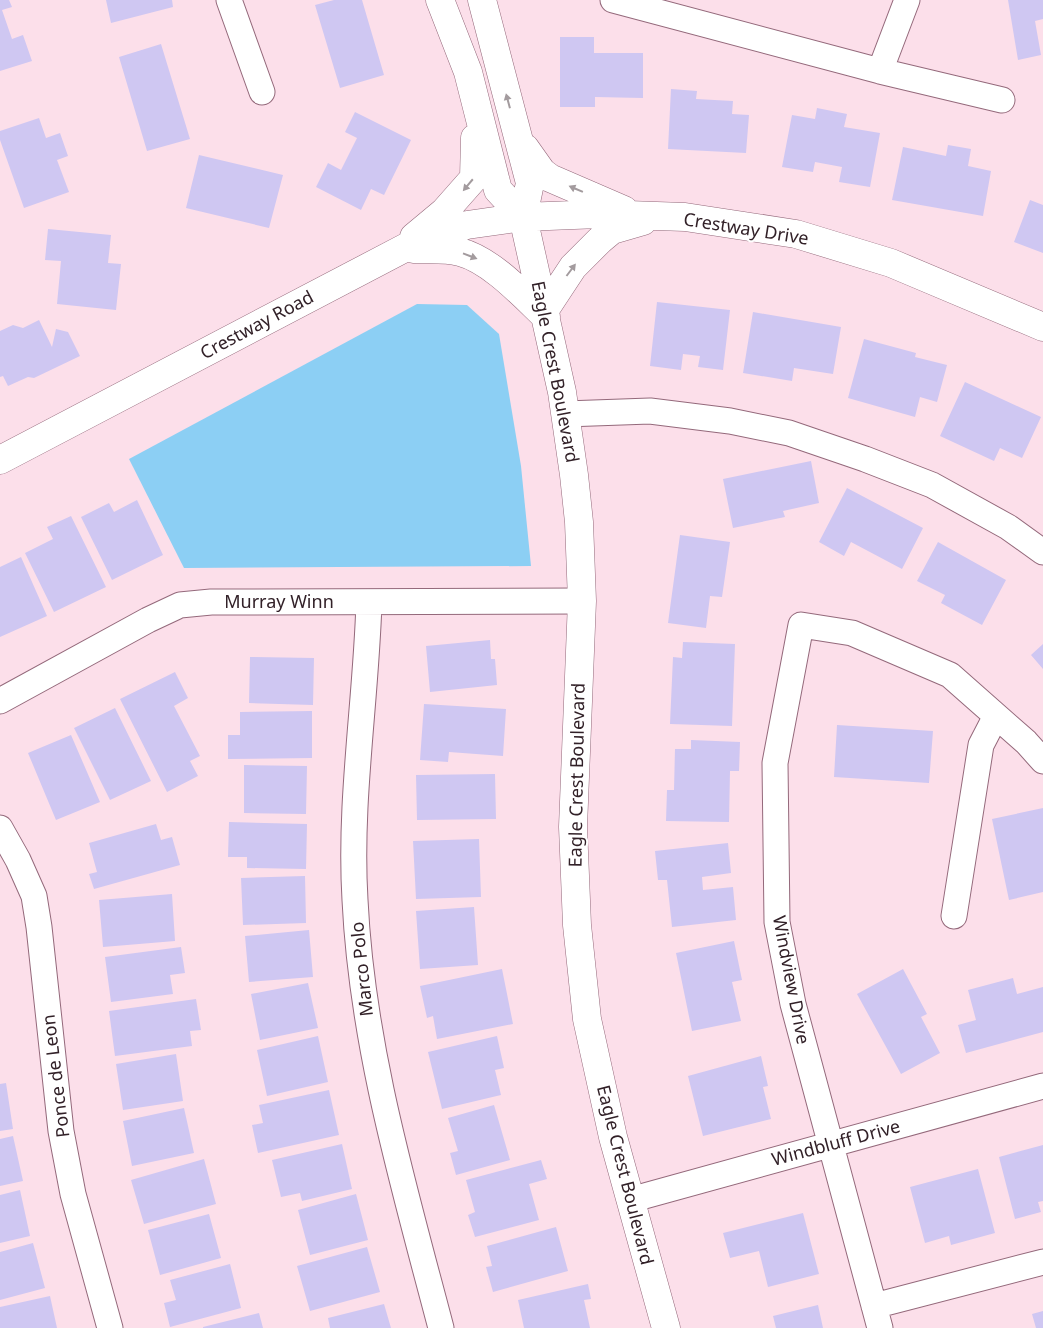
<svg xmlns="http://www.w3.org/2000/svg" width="1043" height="1328" font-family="'Noto Sans',sans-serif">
<rect width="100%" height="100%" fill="#fcdfea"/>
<!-- water -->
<path fill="#8ccff4" d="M417,304L467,305L499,334L521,466L531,566L184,568L129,459Z"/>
<!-- building -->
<path fill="#cfc7f2" d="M0,0H9L12,7L2,10L12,39L23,35L32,61L0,71Z
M106,0H172L173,7L111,23Z
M334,0H362L384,75L340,88L315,5Z
M1008,0H1043V19L1035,21L1041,55L1018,60Z
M560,37H594V53H643V98L595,97V107H560Z
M161,44L190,139L147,151L119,57Z
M671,89L697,91L696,99L733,101L732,114L749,115L746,153L668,149Z
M817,108L847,114L844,127L880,133L870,187L839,182L842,167L815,162L813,172L782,167L792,115L815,119Z
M355,112L411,140L384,195L371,189L361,210L316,187L328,163L341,170L357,138L345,132Z
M39,118L46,138L60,133L68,156L57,160L69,192L24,208L0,140V131Z
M948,145L971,149L968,166L991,171L983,216L892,200L903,147L946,156Z
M199,155L283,175L269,228L186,208Z
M1030,200L1043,205V253L1014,242Z
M48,229L111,235L108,263L121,264L116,310L57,304L61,261L45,260Z
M657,302L730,310L723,370L698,367L700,356L683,354L681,370L650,366Z
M753,312L841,327L833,374L794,368L792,381L743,373Z
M39,320L52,347L56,329L68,332L80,356L34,378L28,377L8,386L3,376L0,377V331L13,325L23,328Z
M864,339L916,353L915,357L947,365L937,402L920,397L915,417L848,398Z
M965,382L1041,417L1022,458L1000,448L994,461L940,436Z
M811,461L819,503L783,511L785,517L733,528L723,479Z
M847,488L923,528L902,569L851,542L844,556L819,542Z
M137,500L163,555L112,580L81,517L109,503L114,512Z
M71,516L106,587L54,612L25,553L53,539L47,527Z
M680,535L730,542L722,597L710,596L706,628L668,623Z
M938,542L1006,580L982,625L941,603L945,595L917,581Z
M21,557L47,616L0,637V567Z
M490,640L491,659H495L497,685L430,692L426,646Z
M683,642L735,644L732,726L670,724L673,657L682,658Z
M1043,644V669L1031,655Z
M250,657L314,658L313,705L249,703Z
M175,672L188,698L174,706L200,756L190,761L198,776L167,792L120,699Z
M424,704L506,709L503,756L449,752L448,762L420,760Z
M115,708L151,781L110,800L74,728Z
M312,711V758L228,759V735H240V712Z
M837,725L933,731L929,783L834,777Z
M71,735L100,802L56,820L28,753Z
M691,740L740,742L739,771H730L729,822L666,821L667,790H674L675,749H691Z
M244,765L307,766L306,814L244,813Z
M495,774L496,819L417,820L416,775Z
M1043,808V892L1009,900L992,819Z
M229,822L307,824L306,869L247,868V857H228Z
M156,824L161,840L172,837L180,865L94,889L89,874L97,872L89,843Z
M479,839L481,897L416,899L413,841Z
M728,843L731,873L702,877L703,890L733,887L736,920L672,927L667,880H658L655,851Z
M305,876L306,923L243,925L241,878Z
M172,894L175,941L103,947L99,900Z
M474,907L478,965L420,969L416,911Z
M309,930L313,977L249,982L245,936Z
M734,941L742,980L732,982L741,1021L692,1031L676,953Z
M181,947L185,973L170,975L173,994L111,1002L105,957Z
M502,969L513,1024L437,1039L433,1016L427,1018L420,986Z
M903,969L927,1014L921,1017L940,1053L901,1074L857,994Z
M1013,978L1017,994L1043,987V1032L966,1053L958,1025L976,1020L968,990Z
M308,983L318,1028L260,1040L251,994Z
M196,999L201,1030L190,1031L192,1046L115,1056L109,1011Z
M318,1036L328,1082L267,1096L257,1050Z
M497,1036L504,1068L495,1070L501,1095L442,1109L428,1052Z
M176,1054L183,1101L123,1110L116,1064Z
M761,1056L768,1086L763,1087L771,1119L703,1136L688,1076Z
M6,1083L13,1129L0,1131V1084Z
M329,1090L339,1135L258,1153L252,1125L263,1123L259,1105Z
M494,1105L510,1160L456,1175L450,1153L458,1151L448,1118Z
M184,1108L194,1153L132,1166L123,1121Z
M13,1136L23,1181L0,1186V1139Z
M342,1144L352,1189L302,1201L300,1193L281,1197L272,1160Z
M1043,1145V1201L1038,1202L1041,1212L1015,1219L999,1157Z
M204,1159L216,1204L144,1224L131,1180Z
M541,1160L547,1179L529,1184L539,1220L475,1237L468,1215L475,1212L466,1180Z
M978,1169L995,1233L951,1245L949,1236L925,1243L910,1187Z
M20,1190L30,1236L0,1243V1195Z
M356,1194L368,1240L310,1255L298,1210Z
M803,1213L819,1274L768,1287L759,1251L730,1258L723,1233Z
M209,1214L221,1258L160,1275L148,1230Z
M556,1227L568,1271L493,1292L486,1267L492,1266L487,1246Z
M33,1243L45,1288L0,1300V1252Z
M367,1247L380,1292L310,1311L297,1266Z
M230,1264L241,1308L170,1327L164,1303L176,1300L170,1280Z
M588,1284L591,1299L584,1300L590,1328H524L518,1300Z
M50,1296L57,1328H0V1307Z
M384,1304L391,1328H330L328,1318Z
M818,1305L823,1328H776L773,1316Z
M1043,1311V1328H1036L1032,1314Z
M259,1313L263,1328H203V1327Z"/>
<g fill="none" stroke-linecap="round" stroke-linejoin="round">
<!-- minor casing -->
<g stroke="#94697b" stroke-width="27">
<path id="minor" d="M229,0L262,92
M613,0L880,71L1002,100
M880,71L907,0
M565,414L650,411L730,421L789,433L865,459L932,485L1008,527L1043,552
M369,602C366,702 349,801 355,900C362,1046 404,1187 441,1328
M0,701L148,620L180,605L211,602L582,601
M0,828L18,860L34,896L39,927L61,1131L73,1194L110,1328
M954,916L981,745L996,716
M630,1200L1043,1086
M874,1306L1043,1262
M880,1328L793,1004L777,922L775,763L801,625L852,633L950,675L1026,742L1043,761"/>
</g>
<!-- major casing -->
<g stroke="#94697b" stroke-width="29">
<path id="major" d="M440,0L468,72L498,190L523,217
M482,0L530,183L523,217L562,392L574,475L579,522L582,601L573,827L577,925L587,1019L613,1137L666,1328
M525,148L542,172L550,178L624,210
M414,237L444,212L474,178L475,138
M414,249C428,250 446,248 460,252C491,260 523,295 546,317
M544,311L573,267L600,240L612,230L643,221
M0,460L418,241L467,225L523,217L599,214L685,217L796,234L891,263L1043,327"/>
</g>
<!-- minor -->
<use href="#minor" stroke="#fff" stroke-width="25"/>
<!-- major -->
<use href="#major" stroke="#fff" stroke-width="28"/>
</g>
<!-- one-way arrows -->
<defs><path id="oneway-solid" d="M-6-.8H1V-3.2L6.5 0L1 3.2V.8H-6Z" transform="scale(1.25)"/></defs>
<g fill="#a39b9e">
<use href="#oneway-solid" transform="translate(508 101) rotate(-105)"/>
<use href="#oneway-solid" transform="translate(468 185) rotate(130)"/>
<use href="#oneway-solid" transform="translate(576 189) rotate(-157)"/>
<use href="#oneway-solid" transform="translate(470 256) rotate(21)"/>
<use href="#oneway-solid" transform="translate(571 270) rotate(-53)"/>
</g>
<g text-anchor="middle" stroke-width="4" stroke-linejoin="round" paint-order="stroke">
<!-- street labels -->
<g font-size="18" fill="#322128" stroke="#fff">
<text transform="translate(746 229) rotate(9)" y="6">Crestway Drive</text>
<text transform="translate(257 325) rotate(-28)" y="6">Crestway Road</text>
<text transform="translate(555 372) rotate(79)" y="6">Eagle Crest Boulevard</text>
<text x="279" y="608">Murray Winn</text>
<text transform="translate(577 775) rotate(-89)" y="6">Eagle Crest Boulevard</text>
<text transform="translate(362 969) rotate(-96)" y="6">Marco Polo</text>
<text transform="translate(791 980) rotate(79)" y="6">Windview Drive</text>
<text transform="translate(56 1076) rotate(-97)" y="6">Ponce de Leon</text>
<text transform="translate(836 1143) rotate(-15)" y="6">Windbluff Drive</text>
<text transform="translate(625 1175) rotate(76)" y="6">Eagle Crest Boulevard</text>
</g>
</g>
</svg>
